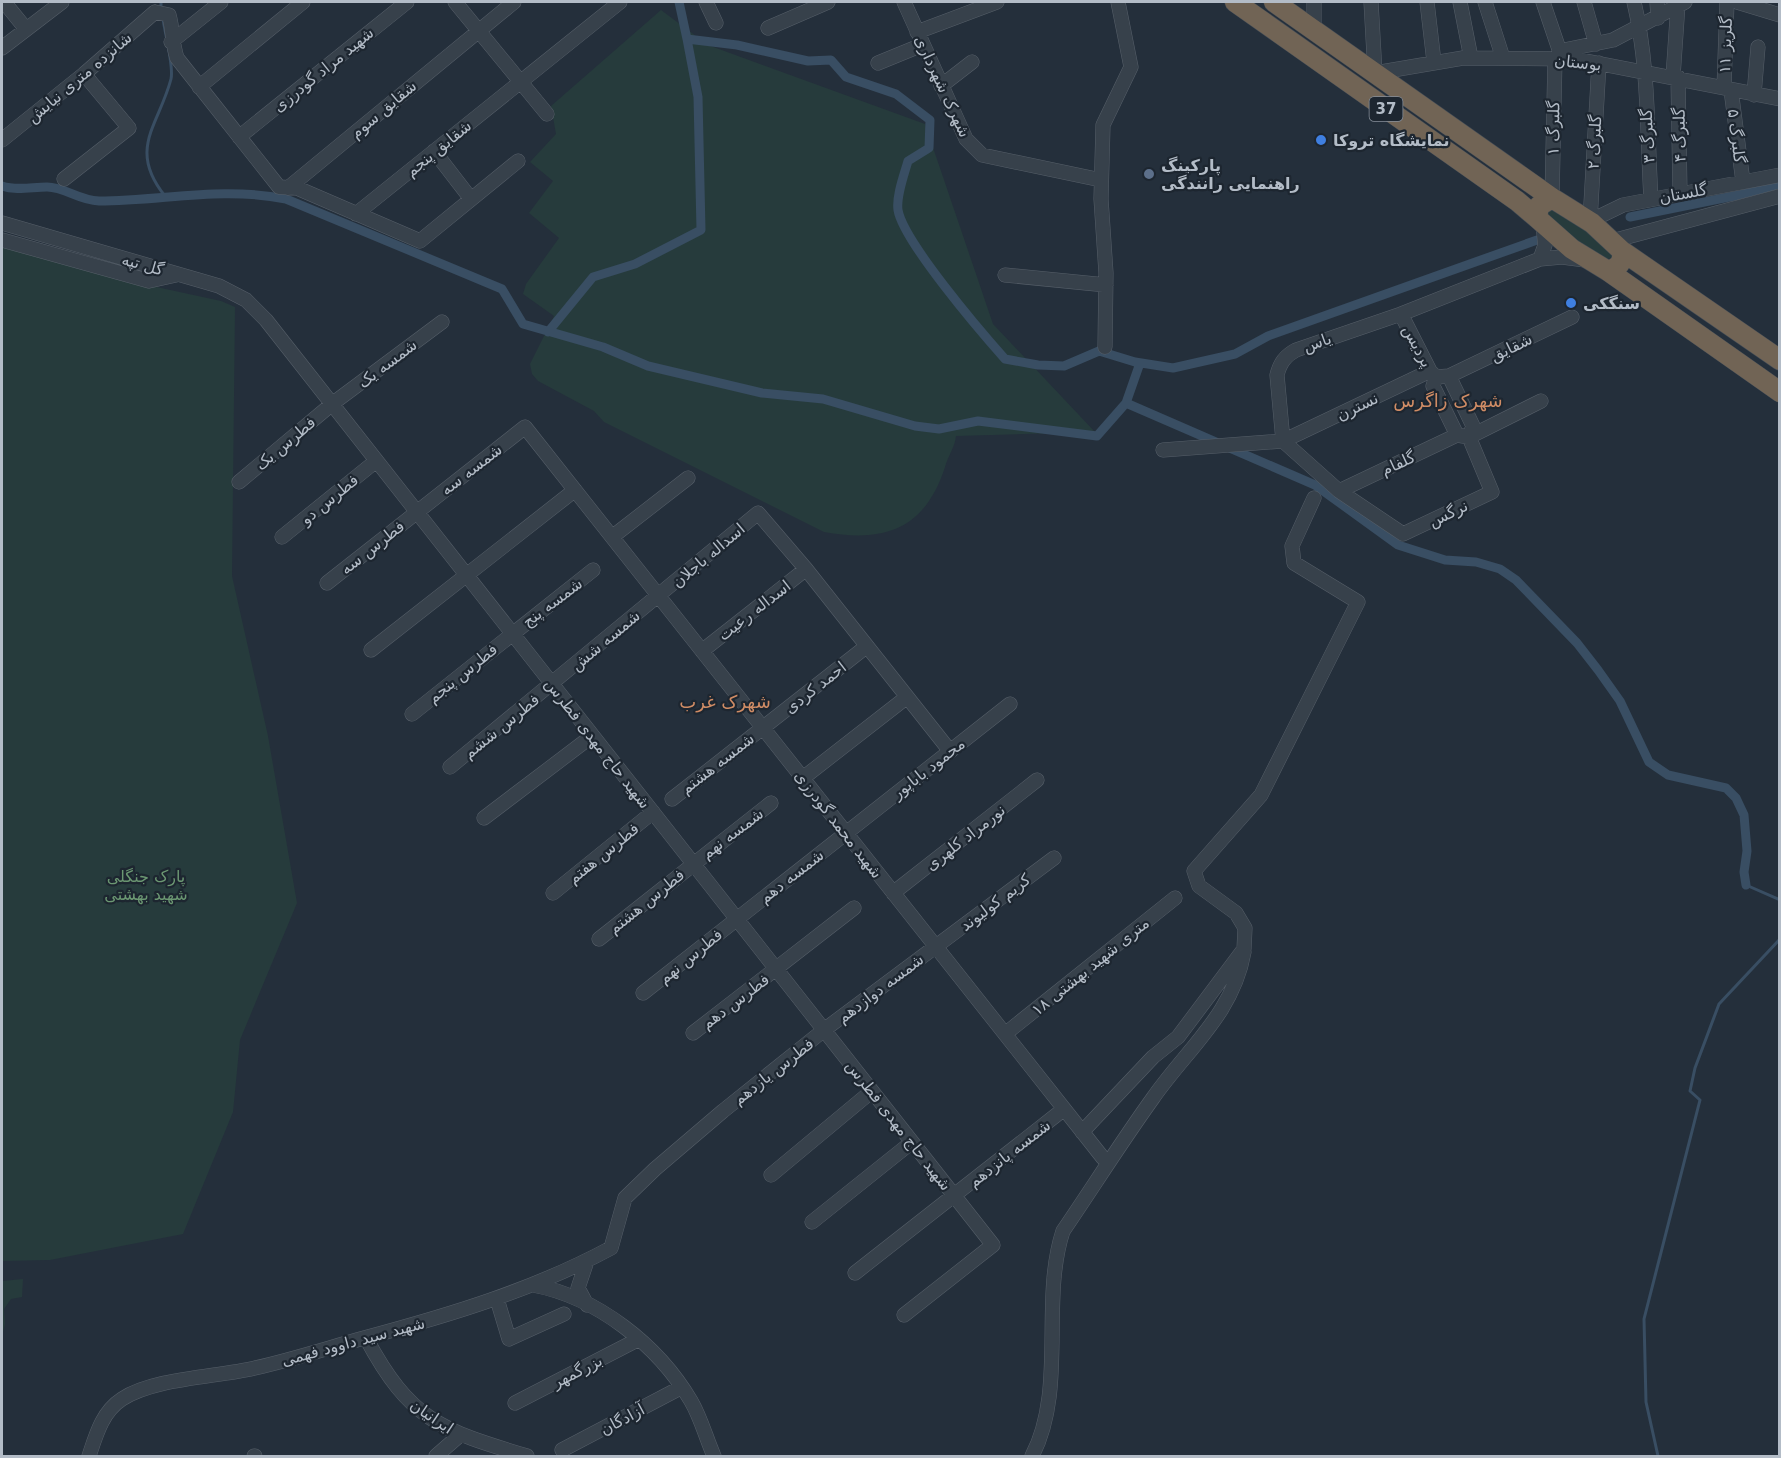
<svg xmlns="http://www.w3.org/2000/svg" width="1781" height="1458" font-family="'DejaVu Sans','Noto Sans Arabic',sans-serif">
<rect width="100%" height="100%" fill="#242f3b"/>
<!-- green -->
<path fill="#263b3c" d="M661,10L708,45L925,124L993,324L1095,432L956,436C955,447 948,456 945,467C925,529 885,543 824,532L604,422L594,411L538,381L532,374L530,364L554,316L523,294L526,284L559,238L529,213L553,181L530,162L556,134L551,106Z
M1552,208C1567,209 1617,241 1614,256L1605,261L1572,243L1547,218V213Z
M2,246L115,278L221,301L235,307L232,576L268,736L297,903L240,1040L233,1112L183,1234L50,1260L2,1261Z
M23,1279L22,1297L11,1299L4,1309L5,1324L2,1336V1281Z"/>
<g fill="none" stroke-linecap="round" stroke-linejoin="round">
<!-- stream -->
<path stroke="#394e63" stroke-width="3" d="M161,2V9
M163,19C165,33 174,67 171,79C159,125 127,149 165,196
M1746,885L1780,900
M1658,1456L1646,1402L1644,1319L1700,1100L1690,1091L1695,1068L1719,1004L1780,939"/>
<!-- canal -->
<path stroke="#394e63" stroke-width="9" d="M679,2L687,39L737,45L808,61L831,60L846,77L896,94L930,120L929,148L908,161C904,175 896,196 898,210C903,241 981,332 1005,359L1038,365L1064,366L1099,351L1135,362L1173,368L1235,354L1268,336L1537,240
M2,186C16,191 32,187 47,187C65,187 78,200 99,201C164,201 220,186 286,199L502,289L523,324L603,347L648,366L762,393L823,399L915,426L939,429L978,421L1097,436L1126,403L1315,485L1398,545L1445,560L1476,562L1500,569L1516,580L1577,643L1598,670L1620,701L1649,762L1668,775L1726,788L1736,798L1744,815L1747,851L1744,872L1746,885
M1630,217L1739,195L1780,184
M548,332L593,277L635,264L701,230L698,97L687,39
M1126,403L1140,363"/>
<!-- minor casing -->
<g stroke="#565f69" stroke-width="15">
<path id="minor" d="M4,2L26,29
M455,2L547,114
M706,2L716,23
M904,2L966,139L982,155L1101,180
M1371,2L1375,73L1463,58L1576,59L1780,99
M1427,2L1434,62
M1460,2L1471,58
M1485,2L1503,58
M1543,2L1562,58
M1584,2L1596,44
M1634,2C1649,65 1647,134 1651,199
M1657,2L1658,18
M1737,2L1780,15
M155,12L169,15C173,29 172,43 177,58L279,187L297,188L420,241L518,161
M768,28L828,2
M1314,30V2
M917,32L997,2
M171,42L221,2
M2,48L62,2
M1559,51L1613,40L1685,2
M878,63L922,45
M1599,63L1590,221L1623,205L1780,175
M1673,77L1678,4
M1678,77L1680,193
M941,86L972,62
M199,87L303,2
M1724,88L1727,2
M1731,90L1743,182
M1754,95L1758,47
M239,137L407,2
M2,140L84,74L155,12
M434,151L471,199
M64,179L129,128L84,74
M288,188L514,2
M1552,198L1555,58
M356,214L620,2
M2,223L219,286L246,300L266,320L993,1245L904,1315
M2,240L149,281L176,275
M1612,241L1780,196
M1540,259L1545,245L1543,224
M1005,275L1106,285
M1401,314L1430,371L1436,377
M1105,347L1106,273L1101,199L1103,125L1131,67L1118,2
M1449,376L1473,426L1469,437L1457,435L1433,386L1436,377Z
M1449,376L1572,317
M1541,401L1469,437L1492,492L1403,534L1339,491L1283,441L1277,375C1280,363 1285,356 1296,350L1401,314L1540,259L1562,257L1585,260
M1163,450L1283,441L1430,371
M239,482L332,404L442,322
M1339,491L1457,435
M282,537L376,461
M612,537L688,478
M327,583L525,427L1103,1158
M371,650L575,490
M702,651L806,569
M412,714L593,570
M450,767L758,513L806,569L950,751
M803,778L907,697
M672,799L867,646
M484,818L592,736
M553,893L653,812
M893,893L1037,780
M599,939L771,803
M643,993L1010,704
M693,1033L854,908
M1005,1034L1175,898
M1082,1132L1153,1057L1178,1037L1244,949L1245,928L1236,913L1199,886L1194,871L1261,795L1358,602L1294,563L1292,546L1314,498
M771,1175L872,1091
M812,1222L912,1142
M587,1261L578,1288L587,1305
M855,1273L1064,1109
M533,1285C597,1297 658,1345 691,1401C701,1418 706,1438 714,1456
M497,1299L509,1339L564,1314
M366,1338C410,1420 440,1430 527,1456
M515,1403L639,1339
M562,1450L682,1387
M89,1456C96,1435 102,1412 122,1399C154,1378 217,1377 255,1368C291,1360 328,1348 364,1338C450,1315 533,1290 611,1248L625,1198L655,1169L723,1111L824,1030L1054,858
M254,1456H255
M436,1456L460,1435
M1032,1456C1067,1389 1040,1301 1063,1231C1093,1187 1122,1141 1153,1098C1188,1048 1233,1014 1244,952"/>
</g>
<!-- highway casing -->
<g stroke="#434c56" stroke-width="21">
<path id="highway" d="M1235,2L1517,201L1537,218
M1274,2L1552,198
M1622,251C1623,263 1619,267 1608,271L1572,249L1537,218L1539,206L1552,198L1592,223L1622,251L1780,360
M1608,271L1780,392"/>
</g>
<!-- minor -->
<use href="#minor" stroke="#37414b" stroke-width="14"/>
<!-- highway -->
<use href="#highway" stroke="#716455" stroke-width="20"/>
</g>
<!-- markers -->
<g fill="#3f7fe0" stroke="#1d2630" stroke-width="2">
<circle cx="1321" cy="140" r="6"/>
<circle cx="1571" cy="303" r="6"/>
</g>
<circle fill="#5c6f8a" stroke="#1d2630" stroke-width="2" cx="1149" cy="174" r="6"/>
<g text-anchor="middle" stroke-width="4.5" stroke-linejoin="round" paint-order="stroke">
<!-- shield labels -->
<rect fill="#1d2630" stroke="#868f9a" stroke-width="1.5" x="1369.5" y="97" width="33" height="24" rx="4.5"/>
<g font-size="15" font-weight="bold" fill="#b3bcc7">
<text x="1386" y="114">37</text>
</g>
<!-- street labels -->
<g font-size="16" fill="#b3bcc7" stroke="#1d2630">
<text transform="translate(1725 45) rotate(-88)" y="6">گلریز ۱۱</text>
<text transform="translate(1578 62) rotate(6)" y="6">بوستان</text>
<text transform="translate(323 69) rotate(-39)" y="6">شهید مراد گودرزی</text>
<text transform="translate(79 77) rotate(-40)" y="6">شانزده متری نیایش</text>
<text transform="translate(943 86) rotate(65)" y="6">شهرک شهرداری</text>
<text transform="translate(383 109) rotate(-40)" y="6">شقایق سوم</text>
<text transform="translate(1553 128) rotate(-89)" y="6">گلبرگ ۱</text>
<text transform="translate(1679 135) rotate(-91)" y="6">گلبرگ ۴</text>
<text transform="translate(1647 136) rotate(-93)" y="6">گلبرگ ۳</text>
<text transform="translate(1737 136) rotate(83)" y="6">گلبرگ ۵</text>
<text transform="translate(1594 142) rotate(-87)" y="6">گلبرگ ۲</text>
<text transform="translate(438 148) rotate(-39)" y="6">شقایق پنجم</text>
<text transform="translate(1683 193) rotate(-11)" y="6">گلستان</text>
<text transform="translate(143 264) rotate(16)" y="6">گل تپه</text>
<text transform="translate(1317 342) rotate(-20)" y="6">یاس</text>
<text transform="translate(1418 346) rotate(62)" y="6">پردیس</text>
<text transform="translate(1511 347) rotate(-26)" y="6">شقایق</text>
<text transform="translate(387 363) rotate(-37)" y="6">شمسه یک</text>
<text transform="translate(1357 406) rotate(-26)" y="6">نسترن</text>
<text transform="translate(285 443) rotate(-40)" y="6">فطرس یک</text>
<text transform="translate(1398 463) rotate(-25)" y="6">گلفام</text>
<text transform="translate(471 469) rotate(-38)" y="6">شمسه سه</text>
<text transform="translate(329 499) rotate(-39)" y="6">فطرس دو</text>
<text transform="translate(1448 513) rotate(-26)" y="6">نرگس</text>
<text transform="translate(372 547) rotate(-38)" y="6">فطرس سه</text>
<text transform="translate(708 555) rotate(-40)" y="6">اسداله باجلان</text>
<text transform="translate(552 602) rotate(-37)" y="6">شمسه پنج</text>
<text transform="translate(754 610) rotate(-38)" y="6">اسداله رعیت</text>
<text transform="translate(605 640) rotate(-40)" y="6">شمسه شش</text>
<text transform="translate(462 673) rotate(-39)" y="6">فطرس پنجم</text>
<text transform="translate(815 687) rotate(-38)" y="6">احمد کردی</text>
<text transform="translate(501 726) rotate(-39)" y="6">فطرس ششم</text>
<text transform="translate(598 743) rotate(52)" y="6">شهید حاج مهدی فطرس</text>
<text transform="translate(717 763) rotate(-38)" y="6">شمسه هشتم</text>
<text transform="translate(928 768) rotate(-38)" y="6">محمود باباپور</text>
<text transform="translate(839 824) rotate(52)" y="6">شهید محمد گودرزی</text>
<text transform="translate(732 833) rotate(-37)" y="6">شمسه نهم</text>
<text transform="translate(965 837) rotate(-38)" y="6">نورمراد کلهری</text>
<text transform="translate(603 853) rotate(-39)" y="6">فطرس هفتم</text>
<text transform="translate(791 876) rotate(-38)" y="6">شمسه دهم</text>
<text transform="translate(646 901) rotate(-39)" y="6">فطرس هشتم</text>
<text transform="translate(995 902) rotate(-37)" y="6">کریم کولیوند</text>
<text transform="translate(690 956) rotate(-39)" y="6">فطرس نهم</text>
<text transform="translate(1090 966) rotate(-39)" y="6">۱۸ متری شهید بهشتی</text>
<text transform="translate(880 988) rotate(-37)" y="6">شمسه دوازدهم</text>
<text transform="translate(735 1001) rotate(-37)" y="6">فطرس دهم</text>
<text transform="translate(773 1071) rotate(-38)" y="6">فطرس یازدهم</text>
<text transform="translate(899 1125) rotate(52)" y="6">شهید حاج مهدی فطرس</text>
<text transform="translate(1009 1153) rotate(-38)" y="6">شمسه پانزدهم</text>
<text transform="translate(353 1341) rotate(-15)" y="6">شهید سید داوود فهمی</text>
<text transform="translate(577 1371) rotate(-27)" y="6">بزرگمهر</text>
<text transform="translate(432 1416) rotate(34)" y="6">ایرانیان</text>
<text transform="translate(622 1419) rotate(-28)" y="6">آزادگان</text>
</g>
<!-- poi labels -->
<g font-size="16" font-weight="bold" fill="#b3bcc7" stroke="#1d2630" text-anchor="start">
<text x="1333" y="146">نمایشگاه تروکا</text>
<text x="1161" y="171">پارکینگ<tspan x="1161" dy="18">راهنمایی رانندگی</tspan></text>
<text x="1583" y="309">سنگکی</text>
</g>
<!-- park labels -->
<g font-size="16" fill="#6b9772" stroke="#1d2630">
<text x="146" y="882">پارک جنگلی<tspan x="146" dy="18">شهید بهشتی</tspan></text>
</g>
<!-- neighbourhood labels -->
<g font-size="18" fill="#d08c65" stroke="#1d2630">
<text x="1448" y="407">شهرک زاگرس</text>
<text x="725" y="708">شهرک غرب</text>
</g>
</g>
<!-- border -->
<rect width="1781" height="1458" fill="none" stroke="#b3bcc7" stroke-width="6"/>
</svg>
